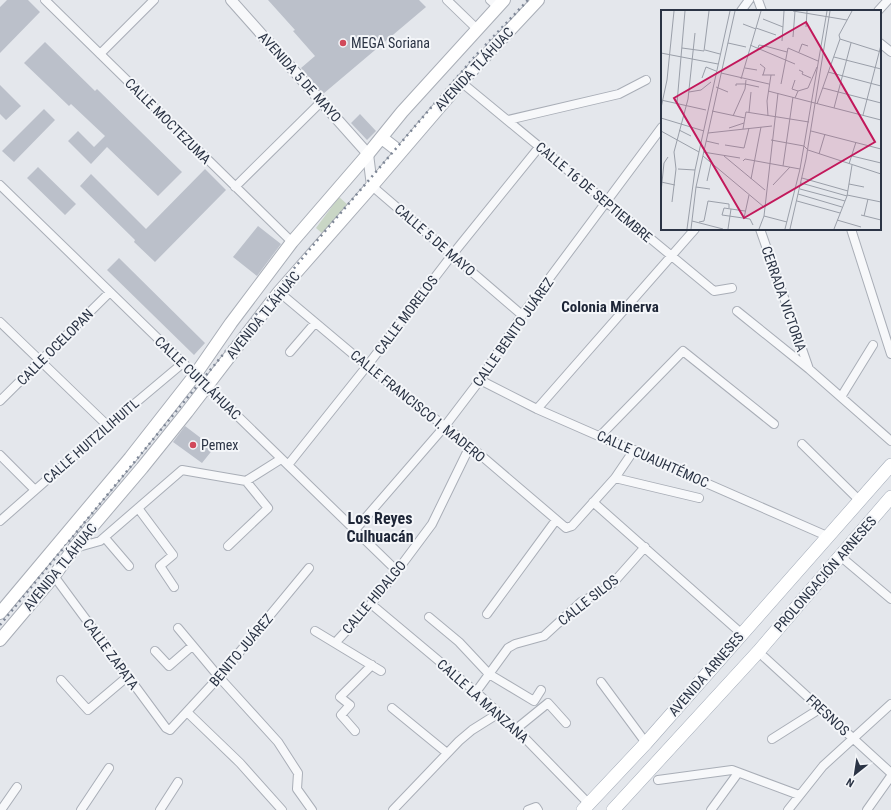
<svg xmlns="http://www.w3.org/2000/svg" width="891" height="810" font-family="'Roboto Condensed',sans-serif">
<rect width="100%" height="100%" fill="#e4e7ec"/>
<!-- green -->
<path fill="#c9d6c5" d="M339,197L348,205L323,234L316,228Z"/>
<!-- building -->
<path fill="#bbc0ca" d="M7,0H28L40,12L0,53V7Z
M268,0H419L426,7L323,94L301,68L315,56L293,31L295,30Z
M45,42L95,91L97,89L182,172L158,196L107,147L91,164L68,141L78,131L94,147L105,136L71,104L69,106L24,63Z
M0,85L21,106L6,120L0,114Z
M44,109L55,120L14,162L2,151Z
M360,114L376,131L367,140L351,123Z
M38,167L76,204L65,215L27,178Z
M205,169L226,190L155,262L134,242L135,240L80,186L91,174L146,229Z
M258,226L281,244L257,276L233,257Z
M119,258L205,343L194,355L107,270Z
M185,426L214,448L202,463L173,442Z"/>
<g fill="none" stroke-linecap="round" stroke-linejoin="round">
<!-- minor casing -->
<g stroke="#a9aeb7" stroke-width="10">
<path id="minor" d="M45,0L292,242
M447,0L477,29
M490,0L498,7
M758,0L762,11
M741,11L749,0
M878,11L888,0
M880,43L891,52
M100,54L154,0
M461,82L714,291L732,288
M508,120L619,94L646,80
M0,185L397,571
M372,186L522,315
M235,187L321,102
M760,229L809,369
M851,229L891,354
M279,292L367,366L470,446L566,528L572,526L615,478L634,450
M737,311L809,369L891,441
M0,322L108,426
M290,352L315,323
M480,380L537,409L827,536
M841,397L873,345
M0,401L110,292
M537,409L695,229
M600,436L683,351L774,424
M802,444L859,500
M0,455L35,490
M288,465L367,366L452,255L540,146
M615,478L699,498
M593,502L742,634
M138,508L173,555L160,566L174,587
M0,521L108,426L183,363
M355,530L445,426L480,380L522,315L662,127
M105,538L129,566
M228,546L268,508L246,481
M75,548L100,541L182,470L246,481L281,459
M840,556L891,599
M54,576L166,728L170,730L219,677L309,568
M371,604L476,692L516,729L589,804
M487,614L556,520
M429,617L459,642L489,674L534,701L541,690
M178,628L219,677L278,742L298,773L297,789L312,810
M315,631L381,671
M335,643L371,604L397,571L432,524L470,446
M155,651L169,666L192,646
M764,657L891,773
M61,680L88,710L127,677
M601,682L646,743
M476,692L508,648L515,644L544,636L581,602L604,590L613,583L645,547
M392,708L447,753
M187,712L240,763L282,810
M516,729L548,703L566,723
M355,731L341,715L350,705L340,697L372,665
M772,739L821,708
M658,780L732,770L799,795
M1,810L17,787
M81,810L109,768
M160,810L178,782
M393,810L459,741L472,730L499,713
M528,810L536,807L538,810
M711,810L738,773
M788,810L823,766L891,704
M867,810L891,776"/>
</g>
<!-- tertiary casing -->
<g stroke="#a9aeb7" stroke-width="12">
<path id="tertiary" d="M231,0L368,154L372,186"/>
</g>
<!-- secondary casing -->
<g stroke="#a9aeb7" stroke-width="14">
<path id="secondary" d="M382,138L400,152
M0,613L130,458L195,375L231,323L292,242L368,154L402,112L504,0
M0,640L54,576L74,548L142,468L187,412L279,292L372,186L461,82L538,0"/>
</g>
<!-- primary casing -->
<g stroke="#a3abb8" stroke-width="14">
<path id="primary" d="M583,810L646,743L891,465
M613,810L758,652L891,497"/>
</g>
<!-- minor -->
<use href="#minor" stroke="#f7f8fa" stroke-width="8"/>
<!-- tertiary -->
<use href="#tertiary" stroke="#f7f8fa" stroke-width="10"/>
<!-- secondary -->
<use href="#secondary" stroke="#fff" stroke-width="12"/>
<!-- primary -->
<use href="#primary" stroke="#fff" stroke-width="13"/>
<!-- rail -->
<path stroke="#7d8696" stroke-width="2.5" stroke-dasharray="2 4" stroke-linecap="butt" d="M0,625L315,243L477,54L528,0"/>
</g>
<!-- markers -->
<g fill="#d1495b" stroke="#f4f6f9" stroke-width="1.5">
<circle cx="343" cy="43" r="4"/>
<circle cx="193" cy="445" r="4"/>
</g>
<g text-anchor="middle" stroke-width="4" stroke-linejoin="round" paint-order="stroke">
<!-- poi labels -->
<g font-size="14" fill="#2b3445" stroke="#f4f6f9" text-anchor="start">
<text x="351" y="48">MEGA Soriana</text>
<text x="201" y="450">Pemex</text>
</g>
<!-- street labels -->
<g font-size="14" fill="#2b3445" stroke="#f4f6f9">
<text transform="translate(474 69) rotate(-47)" y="5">AVENIDA TLÁHUAC</text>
<text transform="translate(300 77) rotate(48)" y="5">AVENIDA 5 DE MAYO</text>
<text transform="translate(168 121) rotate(45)" y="5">CALLE MOCTEZUMA</text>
<text transform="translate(594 192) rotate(40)" y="5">CALLE 16 DE SEPTIEMBRE</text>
<text transform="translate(435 240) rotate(41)" y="5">CALLE 5 DE MAYO</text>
<text transform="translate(784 299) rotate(71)" y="5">CERRADA VICTORIA</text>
<text transform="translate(263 315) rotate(-51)" y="5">AVENIDA TLÁHUAC</text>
<text transform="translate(406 315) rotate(-53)" y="5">CALLE MORELOS</text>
<text transform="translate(513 332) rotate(-55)" y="5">CALLE BENITO JUÁREZ</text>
<text transform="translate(55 347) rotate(-45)" y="5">CALLE OCELOPAN</text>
<text transform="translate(198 378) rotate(44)" y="5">CALLE CUITLÁHUAC</text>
<text transform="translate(418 406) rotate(39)" y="5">CALLE FRANCISCO I. MADERO</text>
<text transform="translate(91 441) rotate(-41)" y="5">CALLE HUITZILIHUITL</text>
<text transform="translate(653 459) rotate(24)" y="5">CALLE CUAUHTÉMOC</text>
<text transform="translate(60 567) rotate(-51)" y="5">AVENIDA TLÁHUAC</text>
<text transform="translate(825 574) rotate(-49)" y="5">PROLONGACIÓN ARNESES</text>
<text transform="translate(374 597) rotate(-50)" y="5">CALLE HIDALGO</text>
<text transform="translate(588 600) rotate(-38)" y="5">CALLE SILOS</text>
<text transform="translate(241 650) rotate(-50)" y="5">BENITO JUÁREZ</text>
<text transform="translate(111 654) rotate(54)" y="5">CALLE ZAPATA</text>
<text transform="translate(706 674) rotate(-49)" y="5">AVENIDA ARNESES</text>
<text transform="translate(483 701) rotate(42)" y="5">CALLE LA MANZANA</text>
<text transform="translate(828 715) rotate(43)" y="5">FRESNOS</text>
</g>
<!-- neighbourhood labels -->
<g font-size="15" font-weight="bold" fill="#1d2536" stroke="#f4f6f9">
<text x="610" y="312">Colonia Minerva</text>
</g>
<!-- quarter labels -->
<g font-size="16" font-weight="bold" fill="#1d2536" stroke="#f4f6f9">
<text x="380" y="524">Los Reyes<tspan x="380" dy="18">Culhuacán</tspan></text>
</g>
</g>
<!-- overview -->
<g transform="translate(661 10)">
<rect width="220" height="220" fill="#e4e7ec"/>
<path fill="none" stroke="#9a9fa9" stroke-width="1" d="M132,1L186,10M102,9L122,17M82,14L95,19M145,17L146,1M95,18L115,25M132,27L134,1M179,29L220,42M179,29L178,25L191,1M121,31L123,1M67,33L85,37M89,35L134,54M21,38L43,41L48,1M97,38L98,35L104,36L126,42M44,40L59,44M138,42L141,34L147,36M0,43L57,54M173,47L220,59M99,54L104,58L102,65M84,58L96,60M138,60L142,62L141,64L150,68M167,62L220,76M60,63L108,74M101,65H114M41,68L45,57L55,61M80,69L100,1M134,70L131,79L137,81M120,74L127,38L157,51M75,76V74H84L98,77M55,77L67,82M162,78L220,93M107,81L220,110M28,82L40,80L50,72M134,88L137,81L147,78L156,57M0,90L45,100M16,93L24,1M156,94L179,29M0,98L6,70L13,1M173,98L190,33M51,101L84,108M88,102L90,82M202,105L220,35M72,106L84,79L85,70M107,106L106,91L110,65M0,108L43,121M68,118L83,113M82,119L85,102L148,112M18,120L30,126M0,121L38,142M150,121L220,139M47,123L111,116M110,130L143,136L147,140L220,164M45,131L58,134M64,135L83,138L88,118M42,142L79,148M158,144L164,124M42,146L103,197M63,146L104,180M191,146L220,153M82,151L84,149L139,159M188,154L195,132M122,156L132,87M17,159L34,160M141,168L187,181M90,169L100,117M46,171L50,153M0,172L14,175M140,173L186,186M188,174L203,177M112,175L129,157M35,177L49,179M139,179L184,191M0,182L3,153L7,147M137,184L181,197M186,185L220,192M136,191L179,203M11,192L15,159L13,142L27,89L34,23M84,201L63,198L61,205L89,209L92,215M200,205L220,210M103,206L126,212M203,206L207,189M83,208L88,185M176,210L200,217M31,211L62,219M38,212L43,211L47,191L68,194V198M26,219L34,160L69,1M30,219L35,177L74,1M67,219L70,199M98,219L103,206L117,83M124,219L139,159L166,1M129,219L145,149L169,1M173,219L186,186L191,155"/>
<path fill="#c2185b" fill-opacity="0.15" stroke="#c2185b" stroke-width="2" d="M145,12L214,132L83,208L13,88Z"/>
<rect width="220" height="220" fill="none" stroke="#2b3445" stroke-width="2"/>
</g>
<!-- north arrow -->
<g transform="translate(855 774) rotate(210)" stroke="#f4f6f9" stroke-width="3" paint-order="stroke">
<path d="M0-3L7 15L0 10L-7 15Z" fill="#2b3445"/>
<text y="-6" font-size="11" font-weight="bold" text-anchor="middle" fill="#2b3445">N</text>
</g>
</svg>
